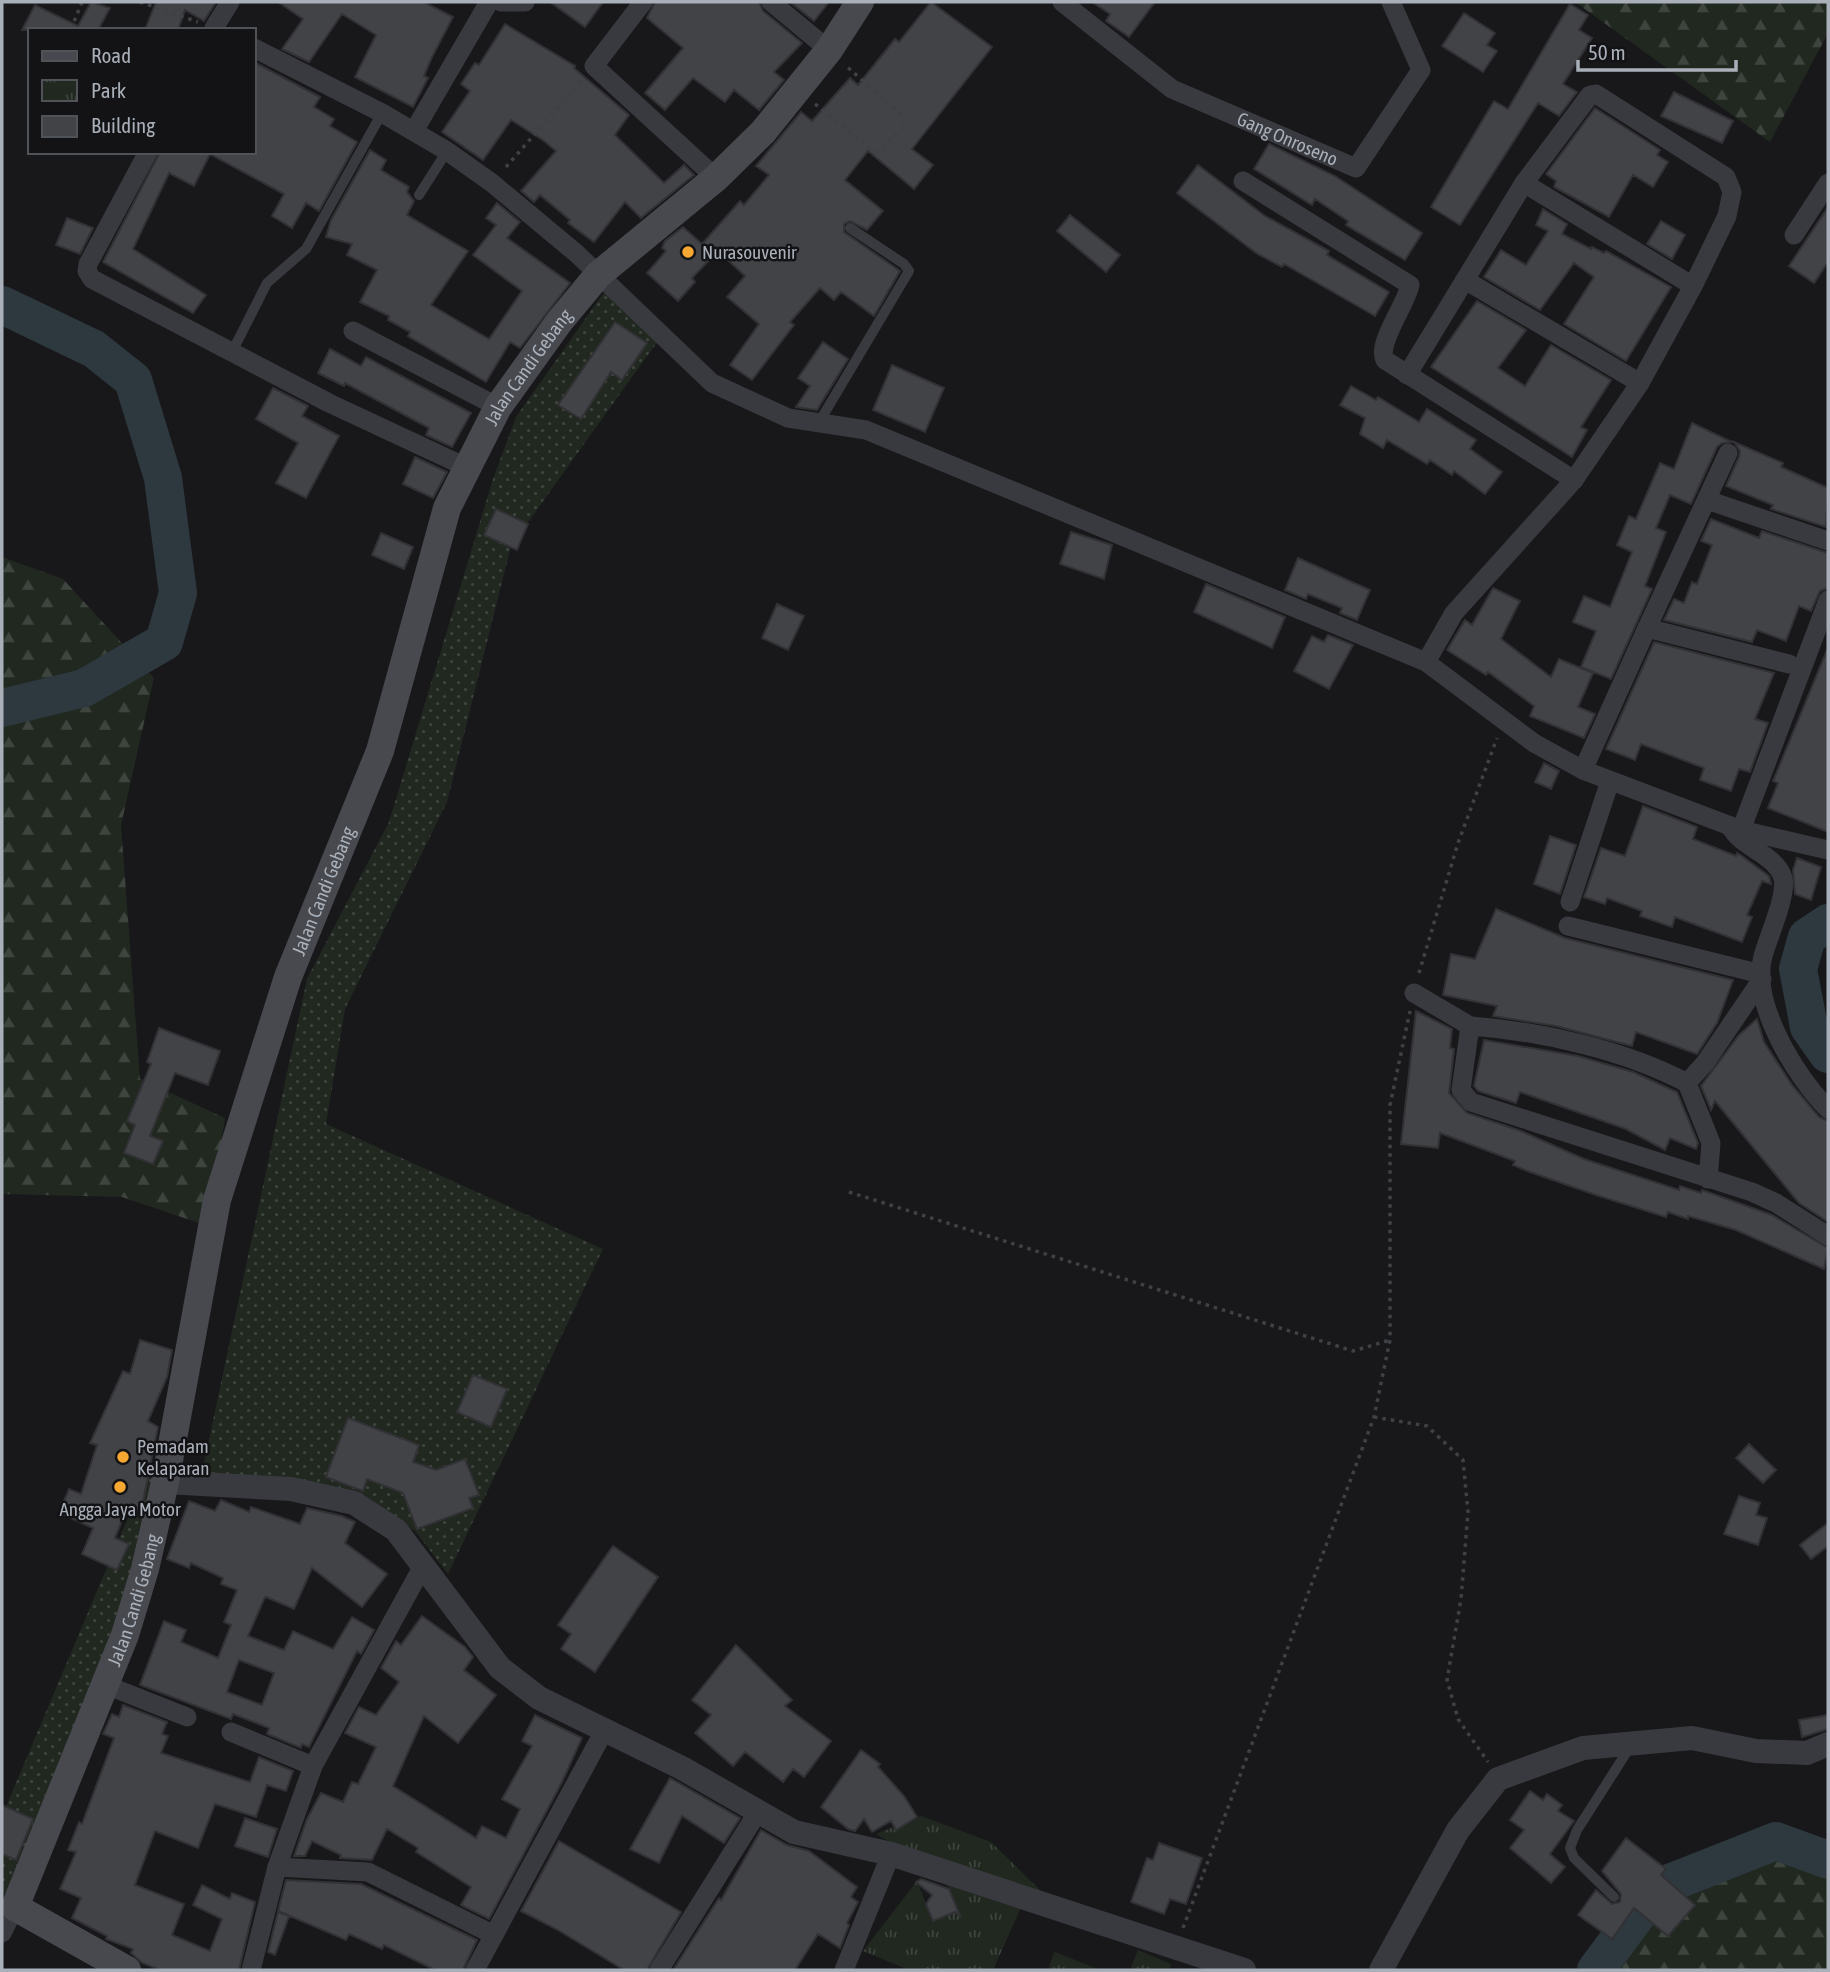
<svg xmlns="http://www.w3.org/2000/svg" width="1830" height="1972" font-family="'Asap Condensed',sans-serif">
<defs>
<pattern id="grass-dots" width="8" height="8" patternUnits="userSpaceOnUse" patternTransform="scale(1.75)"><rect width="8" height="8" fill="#202820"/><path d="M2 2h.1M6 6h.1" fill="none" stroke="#3e453e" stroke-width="1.8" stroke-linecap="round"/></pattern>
<pattern id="forest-firs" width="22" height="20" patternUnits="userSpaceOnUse" patternTransform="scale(1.75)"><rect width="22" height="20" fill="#202820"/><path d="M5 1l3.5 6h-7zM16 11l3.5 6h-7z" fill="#3e453e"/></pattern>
<pattern id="park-tufts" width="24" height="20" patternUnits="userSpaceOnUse" patternTransform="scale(1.75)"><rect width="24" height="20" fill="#202820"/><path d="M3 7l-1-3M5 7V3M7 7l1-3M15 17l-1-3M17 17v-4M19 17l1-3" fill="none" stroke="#3e453e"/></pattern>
</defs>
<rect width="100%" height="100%" fill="#18181a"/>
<!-- grass -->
<path fill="url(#grass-dots)" d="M607,288L665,331L511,546L447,802L345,1009L326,1124L603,1249L448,1574L415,1531L361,1501L201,1477L307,979L389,822L493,479L516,417Z
M142,1472L177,1490L27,1906L2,1891V1816L130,1513Z"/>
<!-- forest -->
<path fill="url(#forest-firs)" d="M1575,2H1828V33L1770,142Z
M2,557L63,579L154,678L121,825L140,1079L225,1118L208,1226L122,1197L2,1194Z
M1775,1847L1828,1868V1970H1612L1670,1887Z"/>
<!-- park -->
<path fill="url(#park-tufts)" d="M921,1816L991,1842L1044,1894L918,1859L876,1834Z
M942,1871L1022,1905L993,1970H909L863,1951L917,1881L933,1921L958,1911Z
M1138,1950L1171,1964L1169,1970H1130Z
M1054,1952H1055L1100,1970H1048Z"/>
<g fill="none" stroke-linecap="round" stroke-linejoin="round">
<!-- river -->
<path stroke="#2d383f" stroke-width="38" d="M2,305L94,349L133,380L163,478L178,593L164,642L84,688L2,708
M1828,923L1807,937L1798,969L1809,1027L1828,1054
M1596,1970L1657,1888L1776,1841L1828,1860"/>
</g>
<!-- building -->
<path fill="#424347" stroke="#323236" stroke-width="2" fill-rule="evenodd" d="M91,2L110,8L98,30H22L35,5L78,26Z
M156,2H216L204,21L185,10L178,30H145Z
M278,2H424L453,17L431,59L424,76L428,78L413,107L355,77L376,35L342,14L309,62L282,49L303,19Z
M550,2H603L585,27Z
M655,2H759L763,11L802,43L774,72L784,80L759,110L734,90L725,102L693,78L665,110L645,93L683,48L647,18Z
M790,2H829L814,21Z
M931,2L992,47L912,149L933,165L914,189L868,151L845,180L883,211L867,230L850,221L844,224V232L900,271L874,316L841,292L834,300L820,288L790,322L794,325L752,380L730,365L759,324L727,297L745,276L718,251L692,278L695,282L678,301L647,273L666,251L662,248L665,241L683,227L702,244L740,201L744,205L769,175L756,166L801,112L812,121L850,78L858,85L895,39L899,42Z
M1092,2H1155L1129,37L1106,21L1110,14Z
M1570,4L1588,15L1579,30L1592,38L1563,84L1577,92L1559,116L1538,103L1460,225L1431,207L1494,101L1508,109Z
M1464,13L1495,33L1487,45L1497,51L1483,72L1442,46Z
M505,24L575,66L574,68L629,115L615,135L664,183L684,165L694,175L641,218L625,202L594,242L568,223L570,220L540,195L534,202L521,191L556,151L544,141L511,120L483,160L442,132L470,91L461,84L475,63L479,65Z
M254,62L320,97L314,107L334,119L330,126L357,142L319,211L306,203L292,228L272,216L284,194L210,154L194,186L169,173L133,249L206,295L193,313L103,262L160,152H254Z
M1674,92L1733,121L1722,143L1661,116Z
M1595,108L1660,150L1657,155L1668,162L1653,187L1633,175L1609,217L1554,187L1556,181L1546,174Z
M1269,144L1335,176L1422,233L1405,260L1346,225L1348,221L1315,199L1312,205L1254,169Z
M370,150L386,160L381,170L409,187L407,192L414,201L407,215L468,251L431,305L489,339L522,291L473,255L496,225L486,218L497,203L520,222L507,238L570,283L520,348L510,342L486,382L408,336L410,332L388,320L389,316L360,302L377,270L347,255L352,244L326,237L331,220Z
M1198,165L1265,216L1329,251L1327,255L1389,292L1375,316L1284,264L1282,267L1256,253L1177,193Z
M1828,207V262L1814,283L1789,266Z
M1543,209L1567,224L1562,234L1591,249L1592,247L1604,253L1606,251L1671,287L1626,361L1564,324L1594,277L1574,263L1540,310L1484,277L1501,250L1526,265L1548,231L1536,225Z
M1070,215L1120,255L1106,272L1057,231Z
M67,218L93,228L80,254L56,245Z
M1661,221L1685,235L1672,259L1647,244Z
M1477,301L1526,330L1498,368L1525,386L1551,345L1611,380L1581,427L1587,430L1572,457L1431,367Z
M615,322L647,343L622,380L611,372L581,419L558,405Z
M823,342L848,359L817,410L796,407L810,386L798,378Z
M330,349L361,366L366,357L471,413L452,447L426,435L429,428L345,383L344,386L318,373Z
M892,365L944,388L925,432L873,410Z
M1351,386L1376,400L1378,397L1419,422L1427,409L1476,440L1470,449L1502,472L1485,494L1454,471L1452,475L1430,460L1427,464L1387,440L1383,448L1360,434L1365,418L1340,405Z
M273,388L308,406L302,416L339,436L306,498L276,483L298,443L256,419Z
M1692,423L1732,442L1722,443L1717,447L1691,504L1670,495L1656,528L1666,532L1645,586L1652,589L1611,679L1581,667L1596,631L1573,622L1584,596L1610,607L1632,552L1617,545L1629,516L1636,519L1660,463L1674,469Z
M1734,442L1783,463L1781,467L1828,488L1826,527L1771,509L1773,505L1726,486L1739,457L1740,451Z
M415,457L447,472L433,498L403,484Z
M496,509L528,524L517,550L484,535Z
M1711,519L1759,538L1762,531L1828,553V588L1820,591L1811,611L1799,606L1786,641L1757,630L1752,642L1664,620L1674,599L1684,603L1692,582L1697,584L1712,545L1701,541Z
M1071,532L1112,545L1104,579L1060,564Z
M381,533L413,547L404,569L372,555Z
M1298,558L1370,590L1357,620L1340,613L1342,608L1308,594L1306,599L1285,590Z
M1206,584L1285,617L1272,648L1194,612Z
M1493,588L1520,601L1501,639L1551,677L1559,659L1593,673L1578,707L1595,714L1584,738L1530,716L1534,706L1488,672L1486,675L1447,650L1465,620L1472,625Z
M777,604L804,616L788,650L762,638Z
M1328,635L1353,645L1329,689L1294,671L1312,636L1324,642Z
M1654,642L1774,673L1755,719L1768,723L1750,772L1739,769L1731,791L1700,780L1704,768L1641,744L1635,760L1606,749Z
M1827,650H1828V832L1768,808L1778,783L1773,781Z
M1544,763L1559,771L1551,789L1535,782Z
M1643,806L1697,827L1693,839L1736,856L1737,853L1742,856L1769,876L1771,884L1762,881L1747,915L1752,917L1742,942L1675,917L1672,927L1640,916L1642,911L1607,898L1605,904L1584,897L1601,848L1625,856Z
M1550,836L1576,845L1560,894L1534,884Z
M1797,858L1821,867L1811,900L1795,894L1793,870Z
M1496,909L1565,938L1733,980L1717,1023L1697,1054L1636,1032L1632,1046L1556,1026L1493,1016L1497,1006L1443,995L1451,954L1475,959Z
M1416,1011L1452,1029L1450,1048L1454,1049L1449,1093L1467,1113L1521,1131L1584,1159L1679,1190L1680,1186L1701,1193L1702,1190L1772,1215L1828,1248L1824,1269L1736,1230L1688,1216V1219L1668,1212L1666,1217L1596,1195L1530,1172L1513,1165L1515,1161L1440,1133L1438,1148L1401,1144Z
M1757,1019L1764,1042L1792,1085L1819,1117L1828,1121V1222L1799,1203L1715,1101L1711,1110L1701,1086L1739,1035Z
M159,1028L220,1051L208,1085L175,1073L150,1136L163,1141L153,1164L124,1153L135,1125L127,1121L151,1064L147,1062Z
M1484,1040L1578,1056L1633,1072L1677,1092L1698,1143L1696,1149L1670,1138L1665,1150L1626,1129L1520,1092L1516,1103L1478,1091L1474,1086Z
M140,1340L172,1350L167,1377L148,1421L158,1427L141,1512L127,1508L115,1538L129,1544L117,1570L82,1554L93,1528L59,1513L69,1489L81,1494L97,1445L90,1443L123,1371L130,1374Z
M473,1375L507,1389L491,1427L457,1412Z
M348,1418L419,1445L413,1462L436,1470L465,1459L479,1495L469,1498L473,1508L417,1529L403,1493L367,1479L363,1491L326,1477Z
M1749,1444L1776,1470L1763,1483L1736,1458Z
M1739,1496L1760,1503L1756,1515L1767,1518L1758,1545L1724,1534Z
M221,1500L249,1512L251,1507L300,1524L307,1508L342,1516L355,1522L345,1543L387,1574L362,1607L312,1568L294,1609L266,1597L264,1599L248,1636L284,1650L293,1631L333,1649L352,1617L374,1630L361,1654L357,1651L309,1747L302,1744L301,1748L267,1734L269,1728L233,1714L231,1719L140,1685L164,1621L186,1630L181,1642L218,1658L231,1625L224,1622L237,1590L221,1584L223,1578L191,1563L189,1568L167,1559L189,1501L215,1511ZM239,1660L274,1673L262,1705L227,1692Z
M1828,1523V1546L1811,1559L1800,1545Z
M613,1546L658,1577L595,1672L561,1649L571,1634L558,1625Z
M422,1616L465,1647L473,1657L464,1670L496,1695L458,1743L424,1716L393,1786L476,1838L482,1826L506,1838L520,1809L502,1799L532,1746L522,1741L535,1715L582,1738L562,1782L489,1919L461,1905L471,1887L416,1852L418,1848L387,1829L372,1860L340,1858L341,1855L312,1841L305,1856H294L307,1819L321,1793L343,1802L352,1782L358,1784L376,1747L345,1733L359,1707L376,1715L399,1682L381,1668L396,1641L401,1645Z
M736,1645L792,1700L785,1706L831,1741L804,1777L793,1769L783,1782L745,1752L733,1766L695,1733L711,1715L692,1700Z
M123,1705L167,1722L162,1734L168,1736L161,1753L250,1782L259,1757L293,1771L286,1791L267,1785L256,1817L215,1804L198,1848L155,1831L135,1885L184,1904L172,1935L210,1951L222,1919L193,1905L202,1885L230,1899L232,1893L255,1902L239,1970H160L142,1963L131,1953L133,1949L106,1939L107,1936L72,1918L81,1898L60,1889L76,1852L68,1850L79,1822L82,1824L114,1738L103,1734L112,1714L119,1717Z
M1828,1715V1729L1802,1737L1799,1720Z
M861,1750L880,1764L878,1767L904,1796L917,1817L896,1830L891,1821L872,1832L864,1819L855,1831L848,1829L821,1807Z
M670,1778L740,1818L724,1843L682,1816L659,1863L630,1849Z
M1530,1791L1543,1800L1547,1794L1562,1805L1558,1811L1574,1821L1550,1854L1565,1867L1551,1883L1510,1848L1524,1830L1510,1820Z
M2,1805L33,1819L16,1860L2,1854Z
M245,1818L277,1829L268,1857L235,1846Z
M761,1830L787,1845L809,1851L857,1887L851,1897L858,1902L847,1923L849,1925L840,1948L818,1934L795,1970H673L719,1898L721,1900Z
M1626,1838L1666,1869L1661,1875L1695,1905L1668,1936L1634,1908L1612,1939L1578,1915L1596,1890L1612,1904L1620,1902L1621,1894L1602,1871Z
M559,1841L681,1912L647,1970H624L558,1930L521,1911Z
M1159,1843L1202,1858L1186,1904L1170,1899L1164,1914L1131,1902L1147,1858L1153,1860Z
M921,1879L949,1889L960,1916L955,1912L933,1921L926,1904L932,1895L916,1882Z
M286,1880L361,1884L477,1940L463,1970H435L384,1945L382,1949L349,1934L346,1940L278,1911Z
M278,1912L289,1916L275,1955L268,1952Z"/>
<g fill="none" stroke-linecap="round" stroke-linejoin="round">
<!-- path -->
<path stroke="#3f4146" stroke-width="3.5" stroke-dasharray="3.5 5" stroke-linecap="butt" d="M140,2L198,22
M71,29L82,2
M815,104L874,151L881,150L904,125V117L845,65
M506,167L581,81
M1419,973L1458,843L1497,738
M849,1192L1353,1351L1390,1340
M1374,1417L1427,1426L1463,1460L1468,1512L1461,1599L1447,1680L1458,1719L1488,1762
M1183,1928L1374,1417L1390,1340V1105L1410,1011"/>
<!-- service -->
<path stroke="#393a3f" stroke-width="10" d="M419,195L447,151
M232,352L267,283L306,249L382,113
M818,424L909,271L904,264L850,228
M1614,1897L1574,1858L1570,1848L1577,1830L1630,1747"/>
<!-- minor -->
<g stroke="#393a3f" stroke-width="19">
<path d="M501,2H525"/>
<path d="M643,2L594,66L716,178"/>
<path d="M771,2L829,50"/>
<path id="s1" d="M1062,2L1172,89L1356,168L1421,70L1391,2"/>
<path d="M214,28L230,2"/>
<path d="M254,48L382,113L447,151L492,183L576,253L712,383L788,418L866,430L1426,662L1534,743L1583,770L1741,830L1828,850"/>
<path d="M414,131L489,2"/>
<path d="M148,152L88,264L87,271L92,279L329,403L466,467"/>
<path d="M1243,181L1410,285C1406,305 1376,344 1385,360L1574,480"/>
<path d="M1524,183L1693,286"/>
<path d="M1794,235L1828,183"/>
<path d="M1465,280L1640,383"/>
<path d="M353,331L498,407"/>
<path d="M1407,375L1524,183L1590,95L1596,94L1726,177L1732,192L1727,216L1693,286L1640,383L1574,480L1454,613L1426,662"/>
<path d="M1728,453L1647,628L1789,664"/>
<path d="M1707,500L1828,541"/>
<path d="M1583,770L1647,628"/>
<path d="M1730,826C1741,848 1776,854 1783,878C1787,897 1768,937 1763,956C1750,1003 1796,1077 1828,1109"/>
<path d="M1741,830L1828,600"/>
<path d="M1570,902L1610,781"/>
<path d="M1568,926L1761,974"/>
<path d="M1414,993L1470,1026"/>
<path d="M1687,1083L1705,1063L1762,979"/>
<path d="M1708,1179L1711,1143L1687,1083C1625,1050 1540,1031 1470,1026L1461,1090L1471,1102L1752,1192L1776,1203L1828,1236"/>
<path d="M106,1685L187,1717"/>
<path d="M231,1732L313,1766"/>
<path d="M277,1867L368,1872L494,1935"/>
<path d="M2,1933L15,1907"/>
<path d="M251,1970L277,1867L313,1766L424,1564"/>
<path d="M475,1970L604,1731"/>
<path d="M659,1970L759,1810"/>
<path d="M844,1970L891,1854"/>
</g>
<!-- tertiary -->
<path stroke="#393a3f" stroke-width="24" d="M165,1482L291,1489L354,1503L396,1530L500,1668L539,1698L682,1768L794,1832L891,1854L1244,1970
M1381,1970L1458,1830L1498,1779L1583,1748L1692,1738L1756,1751L1807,1753L1828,1744"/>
<!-- secondary -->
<path stroke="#47494f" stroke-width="28" id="s2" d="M127,1970L15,1907L125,1635L145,1569L165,1482L217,1200L288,977L380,751L447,508L498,407L559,322L598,275L716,178L763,132L829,50L860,2"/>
</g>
<!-- markers -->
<g fill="#f7a833" stroke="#131315" stroke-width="2.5">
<circle cx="688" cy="252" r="7"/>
<circle cx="123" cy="1457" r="7"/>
<circle cx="120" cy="1487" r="7"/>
</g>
<g text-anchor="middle" stroke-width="5" stroke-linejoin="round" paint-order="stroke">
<!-- street labels -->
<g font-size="19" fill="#aab0ba" stroke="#131315">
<text dy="7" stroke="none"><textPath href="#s1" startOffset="266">Gang Onroseno</textPath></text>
<text dy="7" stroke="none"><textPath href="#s2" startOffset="1760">Jalan Candi Gebang</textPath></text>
<text dy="7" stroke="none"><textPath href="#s2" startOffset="1194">Jalan Candi Gebang</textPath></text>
<text dy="7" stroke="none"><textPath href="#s2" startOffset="458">Jalan Candi Gebang</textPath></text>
</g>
<!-- poi labels -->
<g font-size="19" fill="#aab0ba" stroke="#131315" text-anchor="start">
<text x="702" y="259">Nurasouvenir</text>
<text x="137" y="1453">Pemadam<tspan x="137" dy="22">Kelaparan</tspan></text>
<text x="120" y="1516" text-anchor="middle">Angga Jaya Motor</text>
</g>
</g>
<!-- border -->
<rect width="1830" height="1972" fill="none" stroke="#aab0ba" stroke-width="7"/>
<!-- legend -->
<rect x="28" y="28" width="228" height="126" fill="#131315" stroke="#4f5257" stroke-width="2"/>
<rect x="42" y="51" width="35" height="10" fill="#47494f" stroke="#4f5257" stroke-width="2"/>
<text x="91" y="63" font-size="21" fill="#aab0ba">Road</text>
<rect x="42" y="80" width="35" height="21" fill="url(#park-tufts)" stroke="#4f5257" stroke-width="2"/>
<text x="91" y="98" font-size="21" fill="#aab0ba">Park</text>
<rect x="42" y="116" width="35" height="21" fill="#424347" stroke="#4f5257" stroke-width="2"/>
<text x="91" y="133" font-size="21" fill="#aab0ba">Building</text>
<!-- scale -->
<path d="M1578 60v10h158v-10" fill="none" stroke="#aab0ba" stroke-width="3.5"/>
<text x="1588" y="60" font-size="21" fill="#aab0ba" stroke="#131315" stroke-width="5" paint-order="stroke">50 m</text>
</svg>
